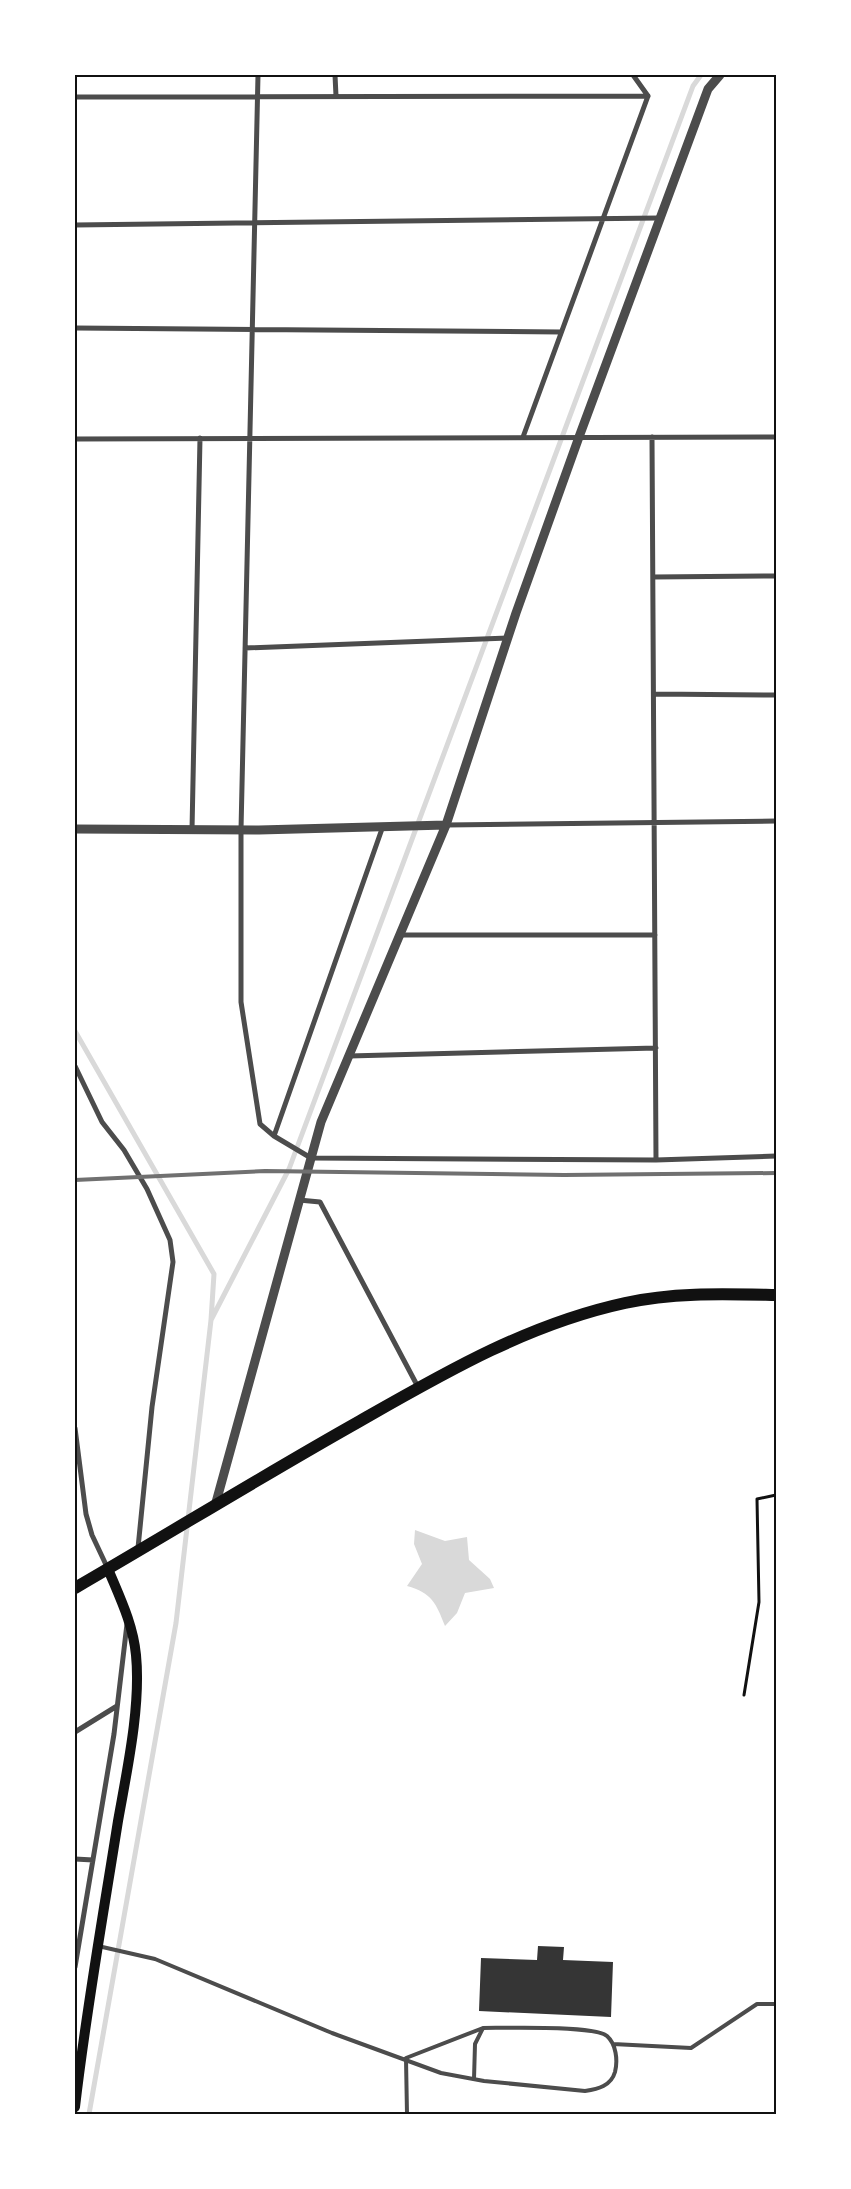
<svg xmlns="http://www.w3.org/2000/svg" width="851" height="2189" font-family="'Nunito Sans',sans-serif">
<rect width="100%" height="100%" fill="#fff"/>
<!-- water -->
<path fill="#d9d9d9" d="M415,1530L445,1541L467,1537L469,1560L490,1579L494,1588L465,1593L457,1613L445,1626C436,1603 432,1593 407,1586L422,1564L414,1544Z"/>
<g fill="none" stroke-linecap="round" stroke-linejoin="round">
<!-- stream -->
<path stroke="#d9d9d9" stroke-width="5" d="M75,1031L214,1274L211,1320L176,1623L89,2114
M211,1320L289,1169L693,86L701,75"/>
</g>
<!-- building -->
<path fill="#353535" d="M538,1946L564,1947L563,1960L613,1962L611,2017L479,2011L481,1958L537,1960Z"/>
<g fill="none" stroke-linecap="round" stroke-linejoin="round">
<!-- path -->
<path stroke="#111" stroke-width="3" d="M744,1695L759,1602L757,1499L776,1495"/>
<!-- service -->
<path stroke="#4c4c4c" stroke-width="4" d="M98,1946L155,1959L332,2033L441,2073L484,2081L585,2091C598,2089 611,2086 615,2072C618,2060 616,2044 607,2036C594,2025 505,2028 483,2028L475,2044L474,2079
M613,2044L691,2048L757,2004H776
M406,2058L483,2028
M406,2059L407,2114"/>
<!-- minor -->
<path stroke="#4c4c4c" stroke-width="5" d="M258,75L241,830V1002L260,1124L274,1136L311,1158L656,1160L776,1156
M335,75L336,96
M633,75L648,96
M75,97L648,96
M75,225L659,218
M75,328L561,332
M523,437L648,96
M652,437L656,1160
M75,439L776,437
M653,577L776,576
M245,648L508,638
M654,694L776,695
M446,825L776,821
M192,830L200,438
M400,935H655
M349,1056L656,1048
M75,1066L102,1122L124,1150L147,1189L170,1240L173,1262L152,1407L138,1548
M274,1136L383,826
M299,1200L320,1202L418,1387
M75,1428L86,1514L92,1535L108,1569
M75,1732L117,1706
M75,1859L93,1860
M75,1967L114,1734L127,1624"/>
<!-- tertiary -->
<path stroke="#4c4c4c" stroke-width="9" d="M75,829L259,830L446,825
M215,1506L321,1122L446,825L516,613L579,437L708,89L720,75"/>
<!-- secondary -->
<path stroke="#111" stroke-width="10" d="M75,2107C86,2011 103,1916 118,1821C127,1770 141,1706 136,1655C133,1624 120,1598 108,1569"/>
<!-- primary -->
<path stroke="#111" stroke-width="12" d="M75,1588C170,1533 264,1475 360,1421C444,1373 528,1324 625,1303C674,1292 726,1294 776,1295"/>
<!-- rail -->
<path stroke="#707070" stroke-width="4" d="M75,1180L265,1171L564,1175L776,1173"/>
</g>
<!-- border -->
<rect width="851" height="2189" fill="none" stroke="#ffffff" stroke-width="152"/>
<rect x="76" y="76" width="699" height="2037" fill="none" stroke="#111" stroke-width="2"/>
</svg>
